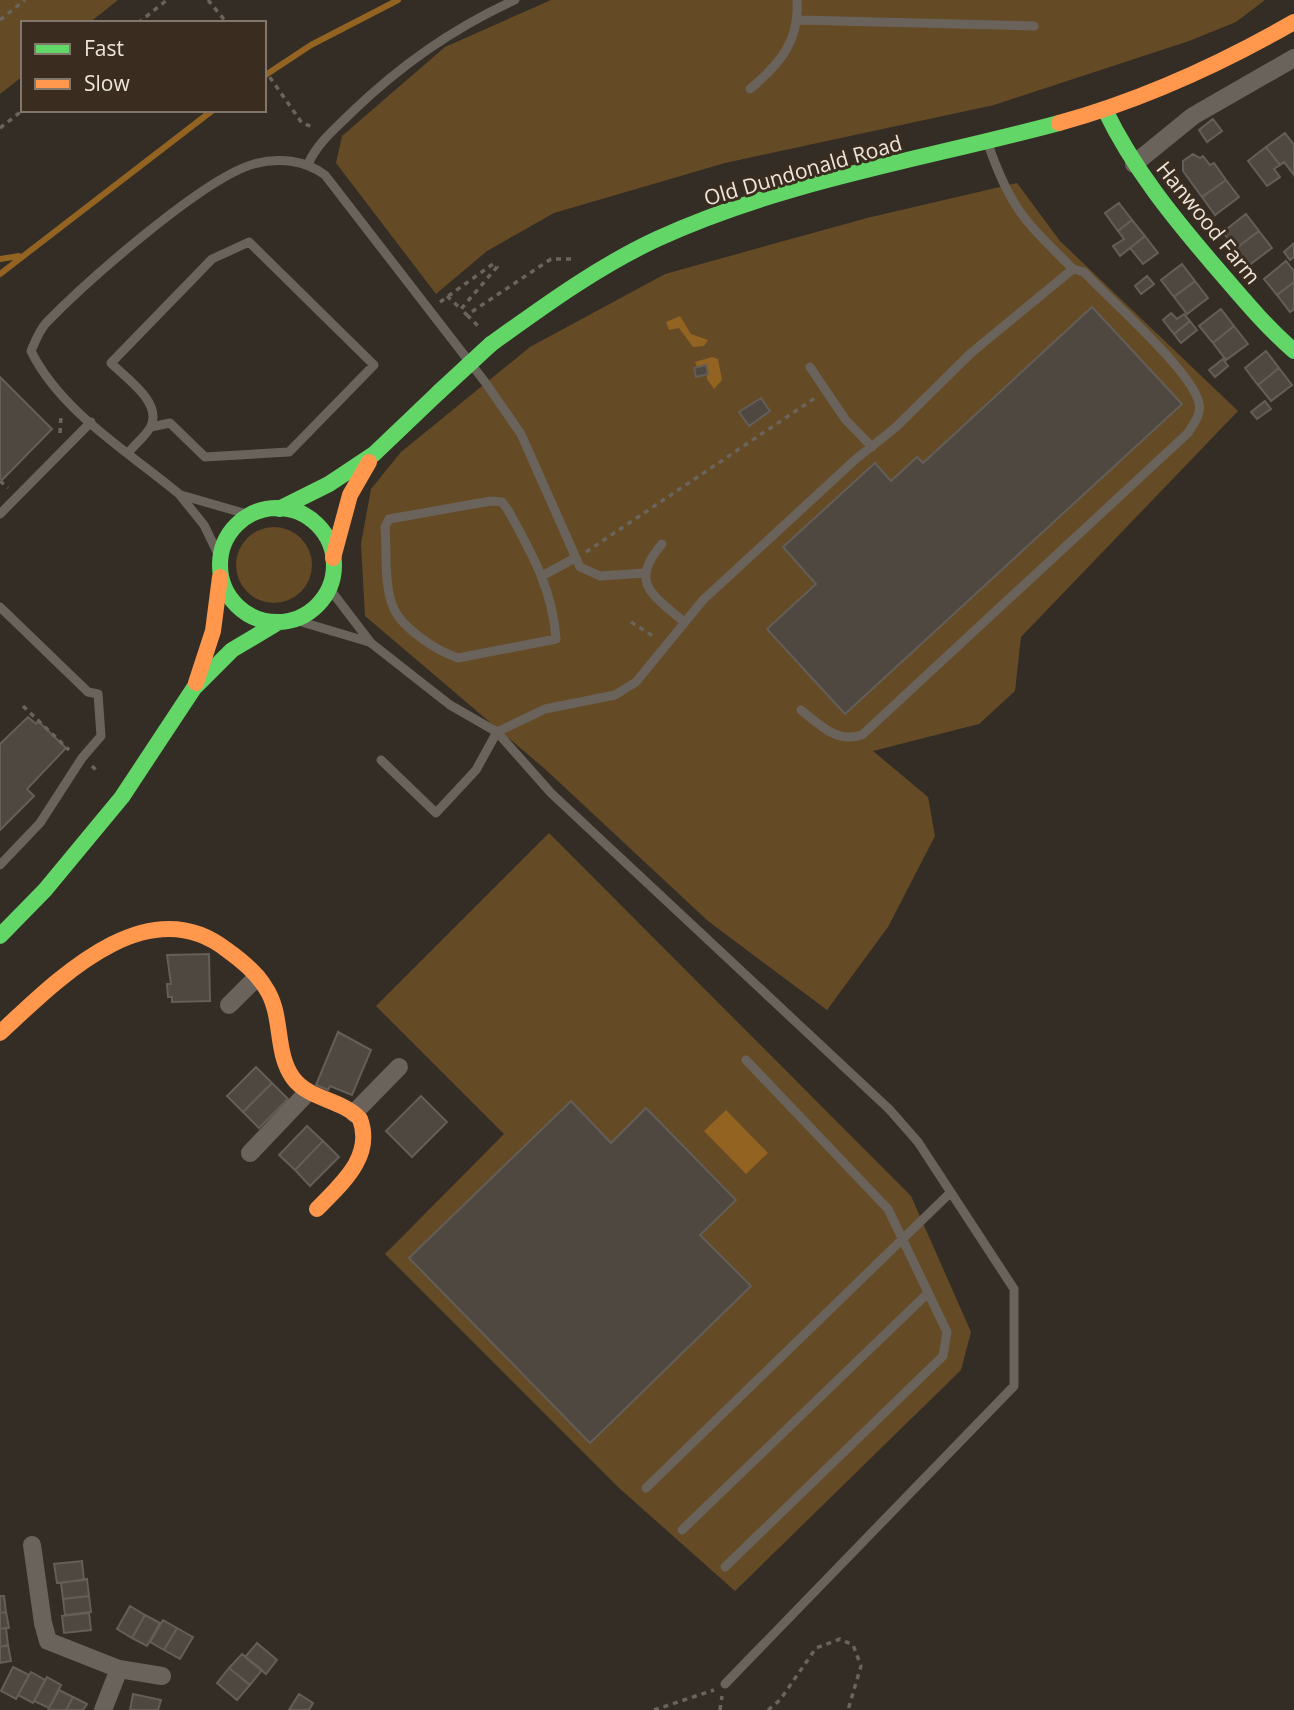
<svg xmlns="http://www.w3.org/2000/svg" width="1294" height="1710" font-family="'Open Sans',sans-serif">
<rect width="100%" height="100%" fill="#342d25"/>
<!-- green -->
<path fill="#654a26" d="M0,0H118L89,23H23V76L0,94Z
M551,0H1265L1236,22L1189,41L994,105L725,163L554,213L487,251L436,294L336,163L342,136L445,47Z
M1017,183L1060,241L1238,411L1021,637L1015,691L979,724L873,751L928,797L935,836L888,927L827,1010L708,921L545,769L365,616L361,544L371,489L401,452L530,347L665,274L867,218Z
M236 565a38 38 0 1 1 76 0a38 38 0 1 1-76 0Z
M549,833L911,1196L971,1332L961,1370L735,1591L619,1488L385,1254L504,1134L376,1006Z"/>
<!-- water -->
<path fill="#926321" d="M680,316L691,334L708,340L704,346L693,347L679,328L669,330L666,322Z
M712,357L718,359L722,380L714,389L707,379L706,365L697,367L695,362Z
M726,1110L768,1153L746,1174L704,1131Z"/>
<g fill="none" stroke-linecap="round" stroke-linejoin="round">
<!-- stream -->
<path stroke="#926321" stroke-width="6" d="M264,76L311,45L398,0
M0,259L19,256
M0,274L213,110"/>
</g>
<!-- building -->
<path fill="#4e4841" stroke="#645e58" stroke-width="2" d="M1213,119L1222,131L1207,142L1199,130Z
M1285,133L1294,145V175L1284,162L1280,165L1266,147Z
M1266,147L1280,165L1274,169L1280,177L1267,186L1248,161Z
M1193,154L1200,158L1203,156L1210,165L1214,163L1226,180L1202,197L1183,171V161Z
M1226,180L1239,197L1215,215L1202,197Z
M1119,203L1132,220L1118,231L1105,213Z
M1246,214L1259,231L1235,249L1223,232Z
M1132,220L1145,236L1120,256L1113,246L1124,239L1118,231Z
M1259,231L1272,248L1248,266L1235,249Z
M1145,236L1158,253L1143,264L1130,248Z
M1294,243V257L1290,260L1284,252Z
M1286,261L1294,271V282L1277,295L1264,279Z
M1182,264L1195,281L1174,297L1161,280Z
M1147,276L1154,284L1141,294L1135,286Z
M1195,281L1208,298L1187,314L1174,297Z
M1294,282V309L1290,312L1277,295Z
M1092,307L1182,404L845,714L767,629L816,584L783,547L875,463L891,481L917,457L923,463Z
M1221,309L1234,326L1213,343L1199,326Z
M1171,313L1177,319L1184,314L1190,321L1174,334L1163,320Z
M1190,321L1197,330L1181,343L1174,334Z
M1234,326L1248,344L1226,360L1213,343Z
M1266,351L1279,368L1258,385L1245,368Z
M1223,359L1228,366L1215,377L1209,370Z
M706,365L708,374L696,377L694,368Z
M1279,368L1292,385L1271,401L1258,385Z
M0,377L52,429L2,480L0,478Z
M761,398L770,411L749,426L739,412Z
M1265,401L1271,409L1257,419L1251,412Z
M28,717L36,724L38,721L66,748L27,789L34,796L0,830V744Z
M209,954L210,1001L172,1002V997H168L167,984H171L167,955Z
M338,1032L371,1050L352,1095L330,1086L328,1090L316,1085Z
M256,1067L272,1083L243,1112L227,1096Z
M272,1083L288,1099L259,1128L243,1112Z
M421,1096L447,1122L412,1157L386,1131Z
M571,1101L611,1143L646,1108L736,1200L700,1235L751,1286L590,1443L409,1258Z
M307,1126L323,1141L295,1170L279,1155Z
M323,1141L339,1157L310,1186L295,1170Z
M82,1561L84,1580L57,1583L54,1564Z
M87,1579L89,1596L63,1599L61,1583Z
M0,1596H4L6,1612L0,1613Z
M89,1596L91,1612L65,1615L63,1599Z
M130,1606L145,1615L132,1638L117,1629Z
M6,1612L9,1628L0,1629V1613Z
M89,1613L91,1630L64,1633L62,1616Z
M145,1615L160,1623L147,1646L132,1638Z
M163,1620L177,1628L164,1650L150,1642Z
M6,1628L8,1645L0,1647V1629Z
M177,1628L193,1637L180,1659L164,1650Z
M257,1643L277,1660L266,1674L245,1657Z
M8,1645L11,1661L0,1663V1647Z
M242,1654L262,1670L250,1685L229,1668Z
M13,1667L29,1675L16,1699L1,1691Z
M229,1668L250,1685L237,1700L217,1683Z
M31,1672L45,1680L33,1703L18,1695Z
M47,1677L61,1685L49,1708L34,1701Z
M59,1690L73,1697L66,1710H48Z
M133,1694L161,1700L158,1710H130Z
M299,1694L313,1703L309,1710H289Z
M73,1697L87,1704L83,1710H66Z"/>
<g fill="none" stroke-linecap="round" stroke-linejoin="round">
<!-- path -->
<path stroke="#6a645d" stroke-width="3.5" stroke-dasharray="5 5" stroke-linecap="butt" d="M208,0L227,23
M0,20L25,0
M138,23L167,0
M264,69L302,123L315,128
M0,128L23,110
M447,296L461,309
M440,302L493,264L497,267L461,309L467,315L551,259H574
M467,315L478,326
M60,433L61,416
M0,481L8,488
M586,552L815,398
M631,622L656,638
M23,706L69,750
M92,766L99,773
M654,1710L714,1690
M720,1710L722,1696
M768,1710L780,1700L816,1648L840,1639L853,1645L861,1666L848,1710"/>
<!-- lane -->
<path stroke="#6a635b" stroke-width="9" d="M798,20L1034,26
M750,89C780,64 800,40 797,0
M308,164C318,142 336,128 353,111C402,64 453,28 515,0
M810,367L845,419L872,447
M129,452C135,444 147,435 151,426C162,402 126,378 111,363L212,259L249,242L374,365L289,452L205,457L170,423L151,427
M181,495L250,515
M491,501L502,502L508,510C531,552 553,590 556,639L458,658C437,651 399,627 392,604C384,582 387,551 385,527L389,519Z
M0,514L91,422
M662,544C628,583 653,595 684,622
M220,558L204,525L179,494C129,452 61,412 31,351C35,342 39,331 46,323C85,283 203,178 254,164C278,157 305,160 325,175L485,382L521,434L580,567L600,576L645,573
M542,576L575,558
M329,588L371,643L450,705L497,732L551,793L889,1109L918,1142L1014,1289V1386L725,1684
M0,607L88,692L98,694L101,736L82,758L40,823L0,865
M295,620L369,642
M801,710C821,726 836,743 862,735L1188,433C1193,424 1202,414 1199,403C1192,371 1109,299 1084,272L1073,269
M381,760L436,813L476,770L497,732L545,709L615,695L636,682L703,600L857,458L895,428L971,353L1073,269C1025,221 1011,210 988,144
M646,1488L950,1193
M682,1530L928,1293
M725,1567L943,1356L947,1332L888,1209L746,1060"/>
<!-- street -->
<path stroke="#6a635b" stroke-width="18" d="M1134,164L1193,116L1294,58
M229,1005L257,977
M354,1113L399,1067
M250,1153L308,1092
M32,1545L43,1623L48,1641L119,1669L162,1676
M103,1710L119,1669"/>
<!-- fast -->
<path stroke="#63d668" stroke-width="16" d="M1105,110C1133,168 1172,216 1213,264C1239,294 1264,325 1294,351
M491,344C544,306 597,267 657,239C783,181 925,159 1059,123
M220 565a57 57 0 1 1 114 0a57 57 0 1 1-114 0Z
M279,509L329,484L374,454L439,392
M0,936L45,890L122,797L194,688L232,650L279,622"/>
<!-- slow -->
<path stroke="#ff974d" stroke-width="16" d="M1059,123C1142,100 1219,65 1294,22
M333,558L350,495L369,462
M196,683L213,631L220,577
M0,1033C57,980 147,887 227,950C241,960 256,972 265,987C284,1014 274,1052 293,1078C309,1100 342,1099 360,1119C374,1157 341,1184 317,1209"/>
<!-- fast-bridge -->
<path stroke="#63d668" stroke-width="16" d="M439,392L491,344"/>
</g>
<g text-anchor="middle" stroke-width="6" stroke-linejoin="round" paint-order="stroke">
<!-- street labels -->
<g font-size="21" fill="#eee6dd" stroke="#3a2d1f">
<text transform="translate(803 171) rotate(-16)" y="7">Old Dundonald Road</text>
<text transform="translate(1208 223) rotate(51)" y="7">Hanwood Farm</text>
</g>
</g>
<!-- legend -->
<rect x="21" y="21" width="245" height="91" fill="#3a2d1f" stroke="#82776b" stroke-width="2"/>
<rect x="35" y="44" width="35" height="10" fill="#63d668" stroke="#82776b" stroke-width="2"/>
<text x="84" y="56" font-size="21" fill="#eee6dd">Fast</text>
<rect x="35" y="79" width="35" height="10" fill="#ff974d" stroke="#82776b" stroke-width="2"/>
<text x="84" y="91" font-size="21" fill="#eee6dd">Slow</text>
</svg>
